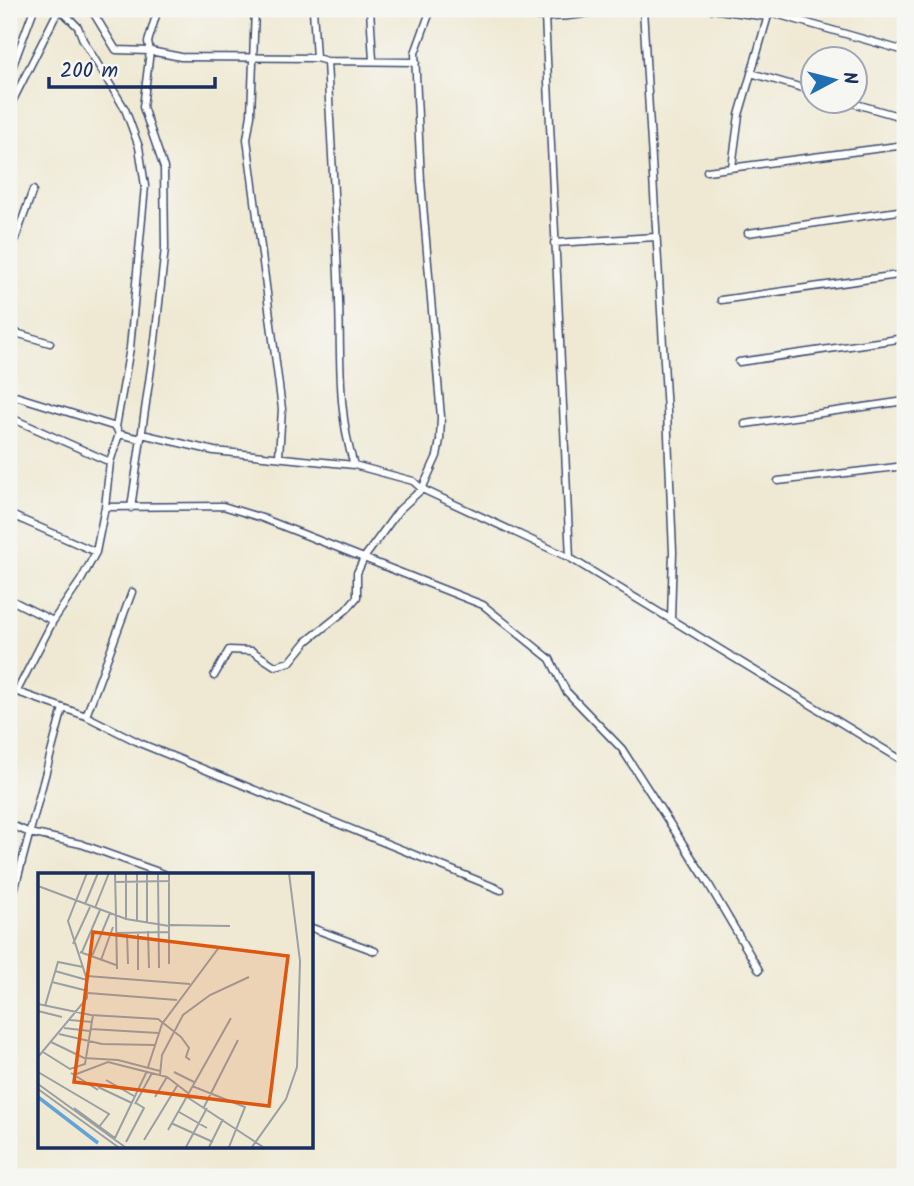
<svg xmlns="http://www.w3.org/2000/svg" width="914" height="1186" font-family="Kalam,sans-serif">
<rect width="100%" height="100%" fill="#f6f6f2"/>
<filter id="ink" filterUnits="userSpaceOnUse"><feTurbulence type="fractalNoise" baseFrequency=".0143" numOctaves="2"/><feDisplacementMap in="SourceGraphic" scale="14" xChannelSelector="R" yChannelSelector="G"/><feConvolveMatrix kernelMatrix="1 2 1 2 8 2 1 2 1" color-interpolation-filters="sRGB"/></filter>
<filter id="wash" filterUnits="userSpaceOnUse"><feTurbulence type="fractalNoise" baseFrequency=".00686" numOctaves="4" result="noise"/><feDisplacementMap in="SourceGraphic" scale="28" xChannelSelector="R" yChannelSelector="G"/><feGaussianBlur stdDeviation="1.57" result="paint"/><feColorMatrix in="noise" values="0 0 0 0 0 0 0 0 0 0 0 0 0 0 0 0 0 1.4 0 .05"/><feComposite in="paint" operator="in"/></filter>
<g filter="url(#wash)">
<rect width="100%" height="100%" fill="#efe9d3"/>
</g>
<g filter="url(#ink)">
<g fill="none" stroke-linecap="round" stroke-linejoin="round">
<!-- street casing -->
<g stroke="#3b4b70" stroke-width="9">
<path id="street" d="M91,9L116,50L150,51L181,57L316,58L327,61L416,62
M255,9L251,115L247,139L282,409L279,456
M313,9L316,58
M370,9L373,60
M500,9C533,20 572,19 605,9
M643,9L667,412L673,552L671,619
M711,9L768,17
M769,12L905,51
M545,16L570,558
M327,61C331,141 336,221 339,301C341,356 337,412 354,465
M751,73L813,91
M9,76L34,9
M849,102L905,118
M9,108L59,9
M732,167L739,115L770,9
M707,171L905,145
M748,233L905,210
M554,243L656,237
M9,256L33,190
M721,300L905,274
M9,331L50,343
M739,362L905,338
M9,394L116,427
M9,417L110,462
M745,424L905,401
M119,434L141,439
M142,434L214,451L354,465L413,481L422,489L570,558L905,762
M778,481L905,466
M105,507L223,506L262,518L483,605L550,659L566,691L622,749L705,878L759,970
M131,508L155,340L165,248L164,168L143,107L150,51L148,42L158,9
M9,514L96,552
M9,599L53,621
M214,676L229,650L252,651L275,666L290,662L307,641L346,610L357,597V573L364,558L399,510L422,489L437,456L440,440L441,417L421,181L415,53L431,9
M9,689L86,716L142,744L501,890
M17,691L53,621L81,580L96,552L105,507L110,462L119,434L116,427L130,348L145,186L139,147L125,109L83,40L78,27L60,9
M86,716L132,592
M9,824L30,833L81,844L164,874
M9,910L63,708
M312,928L375,951"/>
</g>
<!-- street -->
<use href="#street" stroke="#fff" stroke-width="6"/>
</g>
</g>
<!-- overview -->
<g transform="translate(38 873)">
<rect width="275" height="275" fill="#efe9d3"/>
<path fill="none" stroke="#63a3d6" stroke-width="3.5" d="M0,224L60,270"/>
<path fill="none" stroke="#9a9fa4" stroke-width="2" d="M77,0L78,42M88,0V46M109,0V51M120,0L121,95M78,9L132,8M0,13L88,46L131,53M47,31L60,0M57,35L71,0M78,43L79,96M99,49V0M132,52L192,53M110,58L111,95M100,59V97M78,60L131,59M89,60L90,91M35,71L52,34M42,79L78,92M44,79L62,37M54,83L72,40M63,87L75,54M131,91V0M17,98L49,107M49,103L152,111M14,109L50,118M50,120L139,127M0,131L53,142L120,146L143,164L151,175L148,184L152,187M7,133L20,89L45,94M0,138L24,144M32,147L54,149M26,155L52,158M53,156L120,160M21,161L64,171L117,172M13,169L46,185L80,187L122,198M5,179L32,196L47,191L55,142M0,184L49,125V107L30,48L49,0M110,194L124,151L182,73M0,199L71,241L61,254M136,199L156,209M33,200L60,217M36,202L70,189L129,204L150,220M122,202L124,182L145,142L172,122L211,104M68,207L96,223M0,211L87,274M154,213L207,234L191,274M60,214L94,230M0,216L80,274M117,224L129,204M149,224L225,274M97,231L114,200M166,234L200,167M36,235L77,265L109,198M141,239L169,255M133,250L175,269M130,257L193,145M106,267L139,213M88,269L106,235L98,230M148,274L169,235M171,274L185,246M214,274L248,226L259,194L262,88L251,0"/>
<path fill="#de5710" fill-opacity="0.15" stroke="#de5710" stroke-width="3.5" d="M55,59L250,83L231,233L36,209Z"/>
<rect width="275" height="275" fill="none" stroke="#1b2f5e" stroke-width="3.5"/>
</g>
<!-- margin -->
<rect width="914" height="1186" fill="none" stroke="#f6f6f2" stroke-width="35"/>
<!-- north arrow -->
<g transform="translate(834 80) rotate(83)"><circle r="33" fill="#f6f6f2" stroke="#9ea6b7" stroke-width="2"/>
<path d="M0-5L12 26L0 18L-12 26Z" fill="#1f6fb2"/>
<text y="-10" font-size="19" font-weight="bold" text-anchor="middle" fill="#1b2f5e">N</text>
</g>
<!-- scale -->
<path d="M49 77v10h166v-10" fill="none" stroke="#1b2f5e" stroke-width="3.5"/>
<text x="60" y="77" font-size="21" fill="#1b2f5e" stroke="#f6f6f2" stroke-width="5" paint-order="stroke">200 m</text>
</svg>
